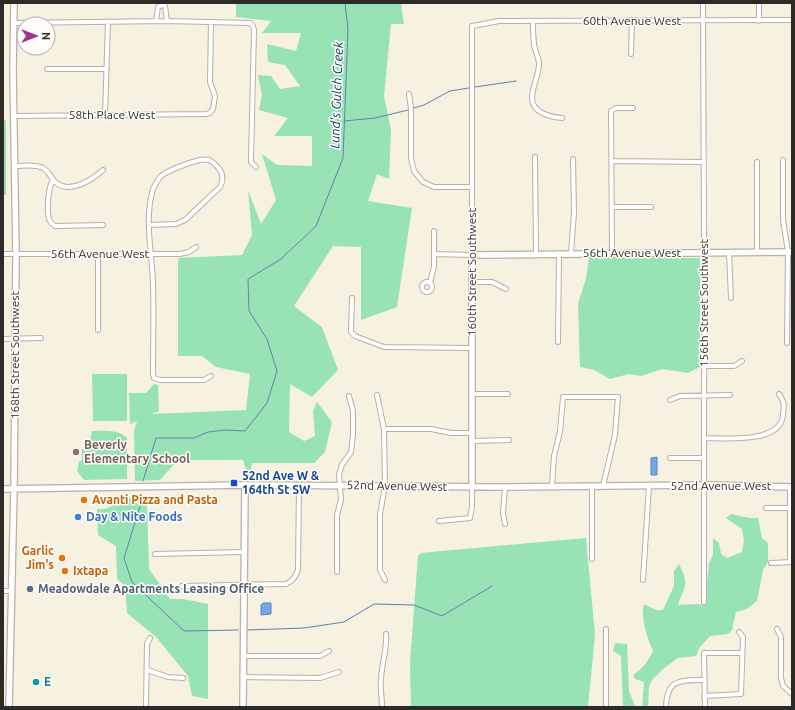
<svg xmlns="http://www.w3.org/2000/svg" width="795" height="710" font-family="Ubuntu,sans-serif">
<rect width="100%" height="100%" fill="#f6f1e1"/>
<!-- green -->
<path fill="#98e3b5" d="M236,3H401L404,24H391L384,96L391,130L389,179L377,174L368,201L412,208L397,307L361,320V247L333,246L294,306L322,327L338,370L312,397L290,384L289,432L304,441L315,436L313,411L317,402L332,422L325,452L314,463H252L249,479L243,460H178L160,480L135,481L134,431L137,421L130,424L129,393H146L154,384L158,385L159,411L152,414L246,410L250,374L216,367L202,356H178V258L242,255L252,235L248,190L261,224L276,200L262,154L277,165L312,166V136H274L288,118L259,110L262,95L258,75L271,76L280,89L300,86L285,65L268,62L267,44L296,51L301,33H262L271,21L236,17Z
M6,120V195H3V121Z
M589,258H700V367L688,373L662,369L641,376L629,374L610,379L594,370L580,367L578,303L586,279Z
M92,374H127V421H93Z
M92,431C104,431 118,429 127,438V479L84,480L77,471L79,462L82,460V449H88Z
M128,496L139,505L147,504L149,569L170,599H183L208,604V699L192,696L188,676L156,637L127,613L125,586L117,579L116,546L98,535L97,509H105L118,503L110,497Z
M731,514L749,518H758L762,538L768,543V562L763,570L757,601L747,609L736,612L732,630L728,634L710,636L700,647L696,656L678,658L663,669L652,680L649,687L648,707H623L621,656L613,651L615,643L627,644L629,691L635,706L642,707L644,682L635,679L633,675C644,667 648,662 653,650C647,639 640,615 644,604L656,610H663L674,586V571L679,564C690,586 685,584 678,605L698,604L705,605L709,563L713,555V538L719,543L721,554L727,558L742,552L744,541L742,529L726,518Z
M586,538L595,635L588,707H411L410,663L418,555H420V553Z"/>
<!-- water -->
<path fill="#73a9ec" stroke="#5e83b0" d="M657,457V475H651V458Z
M263,603H271V614L261,615V605Z"/>
<g fill="none" stroke-linecap="round" stroke-linejoin="round">
<!-- stream -->
<path stroke="#5e83b0" stroke-width="1" d="M475,87L516,81
M414,108L424,105L450,91L469,88
M344,121L375,118L408,110
M143,481L156,438H194L208,432L225,430L245,431L267,403L277,371L267,339L249,311L248,279L281,259L316,226L343,158L348,29L345,3
M143,497L124,558L132,582L184,631L238,630
M247,630L304,628L344,622L374,604L414,605L442,616L492,586"/>
<!-- street casing -->
<g stroke="#b6b1a3" stroke-width="6">
<path id="street" d="M703,3L704,241L705,289L704,395V602
M759,3V21
M156,21L158,7L162,5L165,6L167,21
M533,22C533,29 533,36 534,43C534,50 539,57 539,64C539,75 532,87 532,98C532,113 551,117 562,118
M14,23L167,21L250,23L253,26L254,30L251,162L256,167
M631,54L632,20
M47,69H107
M409,94L411,109V158L414,171L423,182L434,187H472
M105,115L108,22
M14,116L206,114L210,113L213,109L215,96L210,82L211,22
M535,157L536,253
M783,160V220L788,252L787,343
M612,161L703,162
M757,162V252
M15,166C24,166 35,164 43,168C50,172 52,181 58,184C72,193 93,179 103,170
M53,180C48,187 46,213 50,221C51,223 53,225 55,226L103,225
M612,207H651
M149,225L176,224L185,220L220,187C223,181 224,176 220,170C217,166 214,162 209,160C200,157 169,170 161,176C158,179 155,185 153,189C144,219 152,252 153,283C154,313 153,344 153,374L154,378L160,380H204L211,376
M571,253L574,213L573,159
M612,253L611,111L616,108H633
M729,253L731,298
M3,254H180L189,252L196,247
M434,254L472,255V26L499,21L792,20
M98,255V330
M472,282H492L506,289
M422 287a5 5 0 1 1 10 0a5 5 0 1 1-10 0Z
M430,283L434,266V231
M352,298L351,332L355,336L384,347L472,348
M3,339L41,338
M558,342L559,253
M705,366H734L742,361
M472,394H508
M377,395L384,429L385,486L380,514V570L385,580
M670,400L680,396L730,395
M384,429H431L451,433H472
M704,438C724,438 781,444 783,415C784,405 785,403 779,394
M472,441L509,440
M670,458H704
M552,486L554,456L560,432L563,397H618L615,435L603,486
M505,487L503,513L505,524
M790,487V562
M766,508H790
M439,521L470,518L472,507V487
M155,554L244,552
M592,559V486
M771,563L792,562
M337,572V515L341,500L339,474L342,465L351,452L353,435V411L349,396
M643,580L649,486
M182,586L286,584C293,581 295,577 298,570L299,485
M3,591H12
M777,629L781,637V678L783,686L792,694
M243,656H320L329,651
M147,670L168,677L183,678
M243,677L320,678L339,672
M704,696L741,694L743,637L739,632
M146,707L147,644L150,638
M382,707C382,697 380,688 381,678C382,663 387,650 386,634
M606,707V629
M666,707C667,679 680,680 704,680
M705,707L704,653H741"/>
</g>
<!-- secondary casing -->
<g stroke="#b6b1a3" stroke-width="8">
<path id="secondary" d="M472,487V255L792,252
M3,489L245,485L505,487L704,485L792,487
M9,707L14,489L16,254L13,72L14,3
M243,707L245,485"/>
</g>
<!-- street -->
<use href="#street" stroke="#fff" stroke-width="4"/>
<!-- secondary -->
<use href="#secondary" stroke="#fff" stroke-width="5.5"/>
</g>
<!-- markers -->
<circle fill="#8d6e63" stroke="#fffefb" stroke-width="1.5" cx="76" cy="452" r="4"/>
<rect fill="#1a4fb4" stroke="#fffefb" stroke-width="1.5" x="230" y="479" width="8" height="8" rx="2"/>
<g fill="#e8710a" stroke="#fffefb" stroke-width="1.5">
<circle cx="84" cy="500" r="4"/>
<circle cx="62" cy="558" r="4"/>
<circle cx="65" cy="571" r="4"/>
</g>
<circle fill="#3f7fe0" stroke="#fffefb" stroke-width="1.5" cx="78" cy="517" r="4"/>
<circle fill="#5c6f8a" stroke="#fffefb" stroke-width="1.5" cx="30" cy="589" r="4"/>
<circle fill="#0f9aa8" stroke="#fffefb" stroke-width="1.5" cx="36" cy="682" r="4"/>
<g text-anchor="middle" stroke-width="3" stroke-linejoin="round" paint-order="stroke">
<!-- street labels -->
<g font-size="12" fill="#2d2b25" stroke="#fffefb">
<text x="632" y="25">60th Avenue West</text>
<text x="112" y="119">58th Place West</text>
<text x="632" y="257">56th Avenue West</text>
<text x="100" y="258">56th Avenue West</text>
<text transform="translate(472 272) rotate(-90)" y="4">160th Street Southwest</text>
<text transform="translate(704 303) rotate(-90)" y="4">156th Street Southwest</text>
<text transform="translate(15 355) rotate(-90)" y="4">168th Street Southwest</text>
<text transform="translate(397 486) rotate(1)" y="4">52nd Avenue West</text>
<text x="721" y="490">52nd Avenue West</text>
</g>
<!-- education labels -->
<g font-size="12" font-weight="bold" fill="#785e54" stroke="#fffefb" text-anchor="start">
<text x="84" y="449">Beverly<tspan x="84" dy="14">Elementary School</tspan></text>
</g>
<!-- transit labels -->
<g font-size="12" font-weight="bold" fill="#164399" stroke="#fffefb" text-anchor="start">
<text x="242" y="480">52nd Ave W &amp;<tspan x="242" dy="14">164th St SW</tspan></text>
</g>
<!-- food labels -->
<g font-size="12" font-weight="bold" fill="#c56008" stroke="#fffefb" text-anchor="start">
<text x="92" y="504">Avanti Pizza and Pasta</text>
<text x="54" y="555" text-anchor="end">Garlic<tspan x="54" dy="14">Jim's</tspan></text>
<text x="73" y="575">Ixtapa</text>
</g>
<!-- shop labels -->
<g font-size="12" font-weight="bold" fill="#366cbe" stroke="#fffefb" text-anchor="start">
<text x="86" y="521">Day &amp; Nite Foods</text>
</g>
<!-- service labels -->
<g font-size="12" font-weight="bold" fill="#4e5e75" stroke="#fffefb" text-anchor="start">
<text x="38" y="593">Meadowdale Apartments Leasing Office</text>
</g>
<!-- culture labels -->
<g font-size="12" font-weight="bold" fill="#0d838f" stroke="#fffefb" text-anchor="start">
<text x="44" y="686">E</text>
</g>
<!-- water labels -->
<g font-size="13" font-style="italic" fill="#093059" stroke="#fffefb">
<text transform="translate(336 95) rotate(-88)" y="5">Lund's Gulch Creek</text>
</g>
</g>
<!-- border -->
<rect width="795" height="710" fill="none" stroke="#2d2b25" stroke-width="8"/>
<!-- north arrow -->
<g transform="translate(36 36) rotate(90)"><circle r="19" fill="#fffefb" stroke="#abaaa5"/>
<path d="M0-3L7 15L0 10L-7 15Z" fill="#a4318c"/>
<text y="-6" font-size="11" font-weight="bold" text-anchor="middle" fill="#2d2b25">N</text>
</g>
</svg>
